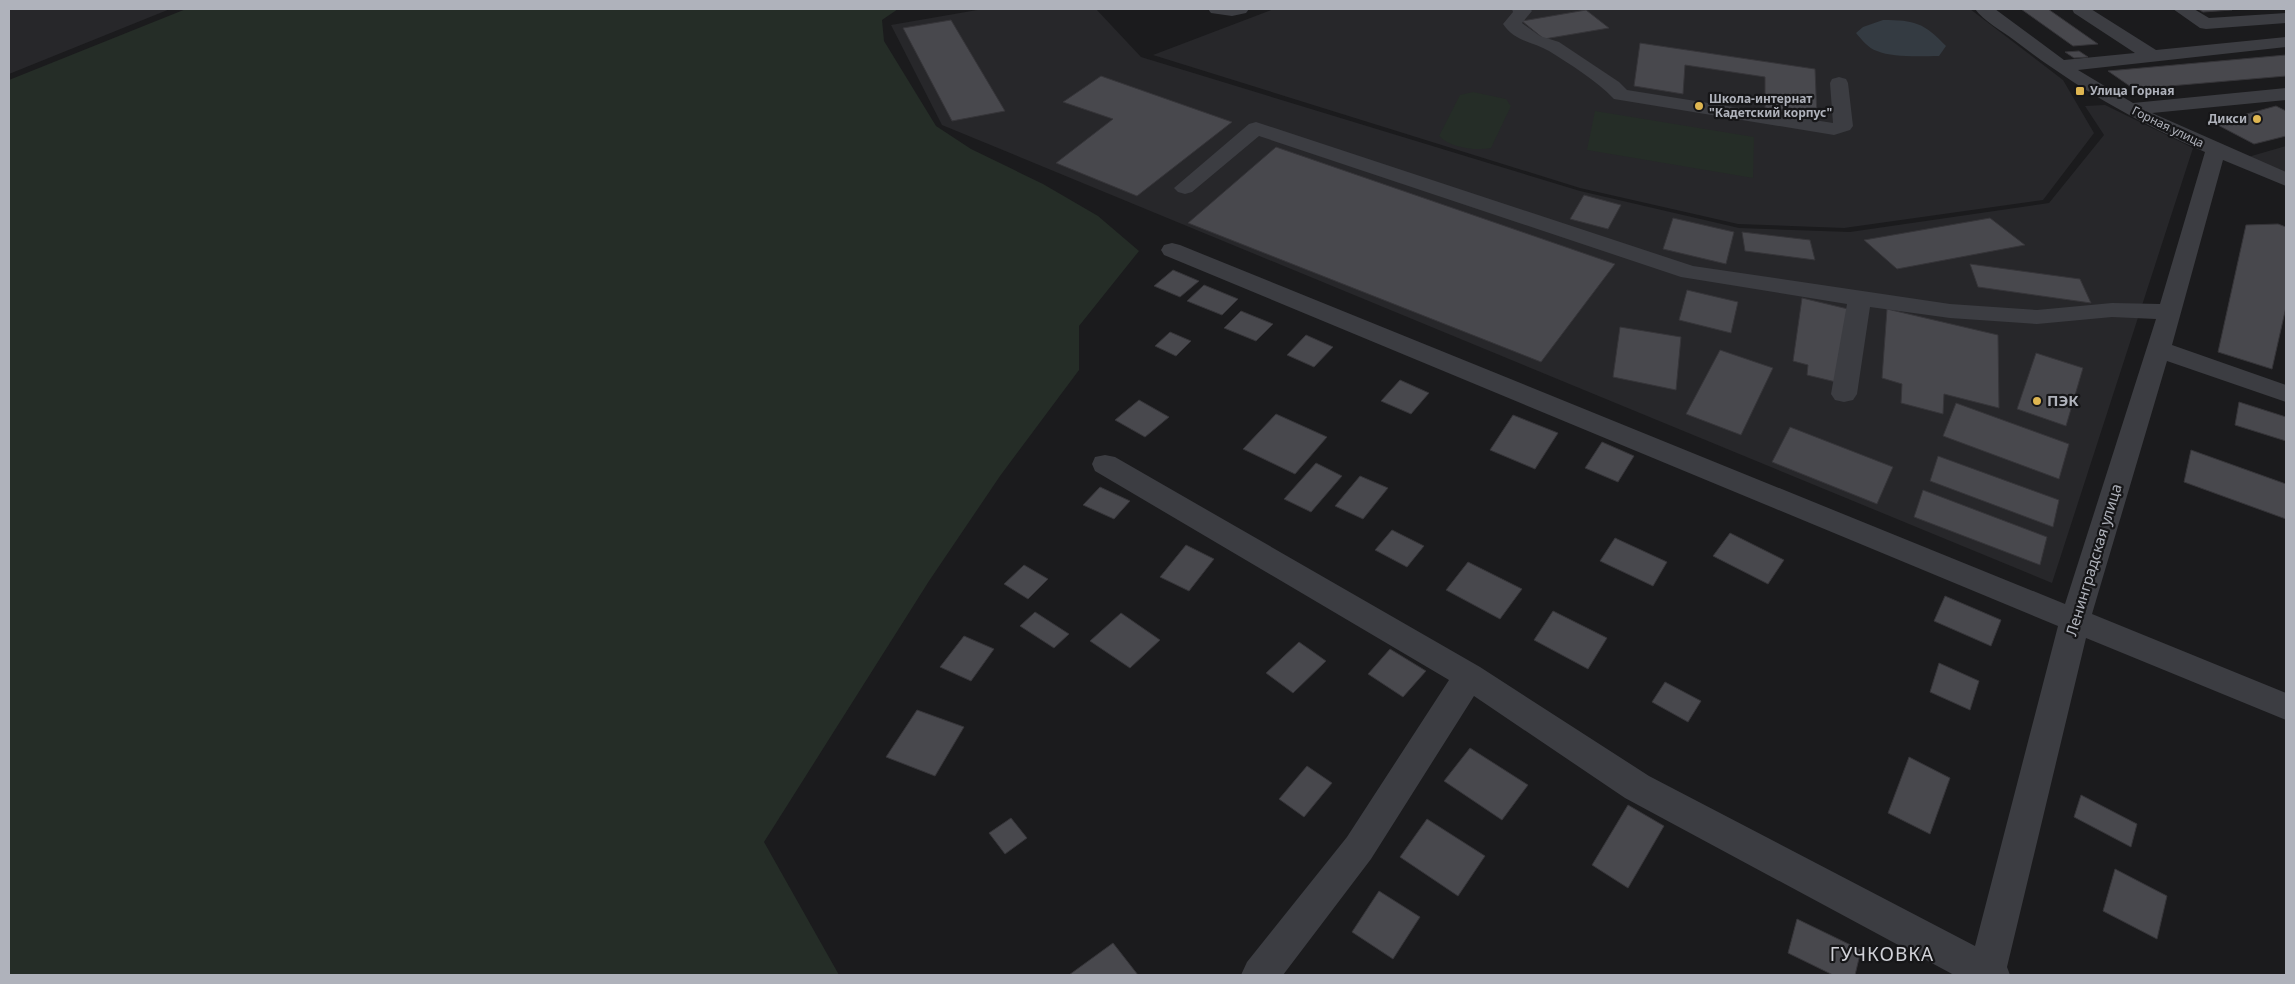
<svg xmlns="http://www.w3.org/2000/svg" width="2295" height="984" font-family="'Noto Sans',sans-serif">
<rect width="100%" height="100%" fill="#1b1b1d"/>
<!-- built -->
<path fill="#27272a" d="M9,9H170L9,74Z
M983,9H1096L1141,57L1580,191L1739,228L1850,232L2049,203L2104,135L2085,106L2105,105L2193,148L2052,583L942,125L891,25Z
M1274,9H1970L2063,80L2094,133L2043,200L1844,228L1738,224L1580,188L1153,55Z
M2286,146V173L2248,157Z"/>
<!-- green -->
<path fill="#252d27" d="M186,9H898L882,20L884,41L936,126L971,149L1043,184L1098,216L1139,251L1079,326V370L1000,476L929,581L764,842L839,975H9V80Z
M1473,92L1506,99L1511,106L1491,148C1475,151 1451,148 1439,136L1460,95Z
M1595,111L1754,137L1753,178L1587,150Z"/>
<!-- water -->
<path fill="#343b42" d="M1883,20C1915,20 1924,23 1946,46L1939,56C1922,56 1893,58 1877,51C1868,48 1862,40 1856,33L1863,27Z"/>
<!-- building -->
<path fill="#48484d" stroke="#363539" d="M2021,9H2048L2098,44L2073,46Z
M2198,9H2230L2232,10L2203,12Z
M1586,10L1609,28L1544,39L1522,21Z
M951,20L1005,111L952,121L903,28Z
M1640,43L1815,69L1817,117L1765,109V77L1685,65L1683,94L1634,86Z
M2079,51L2088,57L2074,58L2065,52Z
M2286,55V76L2134,89L2108,71Z
M1101,76L1232,122L1137,196L1056,163L1113,119L1063,102Z
M2276,106L2286,111V136L2254,144L2214,123Z
M1276,147L1615,264L1541,362L1188,223Z
M1584,195L1621,205L1608,229L1570,219Z
M1673,218L1734,232L1726,264L1663,249Z
M1990,218L2025,245L1897,269L1864,240Z
M2278,224L2286,227V307L2272,369L2218,352L2246,225Z
M1742,232L1810,240L1815,260L1745,251Z
M1970,264L2080,279L2091,303L1978,287Z
M1173,270L1199,281L1180,297L1154,286Z
M1204,285L1238,299L1222,315L1187,301Z
M1687,290L1738,302L1731,333L1679,320Z
M1802,298L1848,309L1840,383L1807,375L1808,365L1793,361Z
M1887,309L1998,335L1999,408L1944,394L1943,414L1901,403L1902,384L1882,378Z
M1241,311L1273,324L1256,341L1224,328Z
M1620,327L1681,337L1676,390L1613,377Z
M1170,332L1191,341L1176,356L1155,346Z
M1306,335L1333,347L1314,367L1287,355Z
M1720,350L1773,368L1741,435L1686,414Z
M2036,353L2083,368L2066,426L2017,409Z
M1400,380L1429,393L1411,414L1381,401Z
M1139,400L1169,417L1145,437L1115,420Z
M2239,402L2286,417V441L2235,425Z
M1956,403L2069,444L2059,479L1943,436Z
M1276,414L1327,437L1295,474L1243,449Z
M1513,415L1558,433L1535,469L1490,450Z
M1790,427L1893,467L1877,504L1772,462Z
M1602,442L1634,456L1618,482L1585,468Z
M2191,450L2286,484V519L2184,482Z
M1938,456L2059,500L2053,527L1930,481Z
M1316,463L1342,476L1311,512L1284,499Z
M1360,476L1388,488L1363,519L1335,506Z
M1100,487L1130,501L1114,519L1083,505Z
M1923,490L2047,537L2040,565L1914,517Z
M1392,530L1424,546L1407,567L1375,550Z
M1730,533L1784,560L1768,584L1713,556Z
M1615,538L1667,562L1653,586L1600,561Z
M1186,545L1214,559L1189,591L1160,577Z
M1468,562L1522,589L1500,619L1446,590Z
M1024,565L1048,579L1028,599L1004,584Z
M1945,596L2001,620L1991,646L1934,621Z
M1553,611L1607,638L1588,669L1534,640Z
M1035,612L1069,634L1054,648L1020,626Z
M1121,613L1160,640L1130,668L1090,641Z
M964,636L994,649L971,681L940,667Z
M1299,642L1326,661L1293,693L1266,673Z
M1390,649L1426,671L1403,697L1368,674Z
M1939,663L1979,681L1970,710L1930,692Z
M1665,682L1701,701L1688,722L1652,702Z
M917,710L964,727L935,776L886,757Z
M1470,748L1528,785L1502,820L1444,781Z
M1909,757L1950,778L1930,834L1888,813Z
M1307,766L1332,783L1304,817L1279,799Z
M2081,795L2137,824L2131,847L2074,817Z
M1628,805L1664,826L1628,888L1592,865Z
M1011,818L1027,838L1005,854L989,833Z
M1427,819L1485,856L1458,896L1400,857Z
M2115,869L2167,896L2157,939L2103,911Z
M1379,891L1420,917L1393,959L1352,932Z
M1797,919L1861,950L1855,975H1833L1788,953Z
M1113,943L1138,975H1069Z"/>
<g fill="none" stroke-linecap="round" stroke-linejoin="round">
<!-- minor -->
<path fill="#3c3d42" fill-rule="evenodd" d="M1208,9H1249L1246,13L1232,16L1211,13Z
M1512,9H1530L1532,11L1522,23L1540,36L1559,42L1619,82L1627,90L1833,123L1830,83L1832,79L1839,77L1846,79L1848,83L1853,126L1850,130L1834,135L1614,99C1596,80 1571,65 1549,51C1534,42 1515,42 1503,24L1513,12Z
M1975,9H1995L2064,60L2135,53L2074,13L2072,9H2091L2156,50L2286,37V47L2078,70L2133,103L2286,88V100L2152,113L2286,172V186L2223,160L2172,345L2286,385V402L2167,361L2092,614L2286,693V720L2086,638L2007,967L2010,975H1954L1625,798L1474,696L1371,859L1283,975H1241L1247,962L1347,837L1449,680L1095,471L1092,464L1095,457L1105,455L1115,457L1480,667L1649,776L1975,946L2058,626L1164,255L1161,250L1164,245L1172,243L1180,245L2065,604L2156,319L2112,317L2037,324L1950,318L1870,307L1857,394L1853,400L1844,402L1835,400L1831,394L1847,304L1681,277L1259,136L1192,192L1185,194L1178,192L1174,188L1249,124L1256,122L1693,266L1950,304L2037,310L2112,303L2160,304L2205,152C2135,121 2075,87 2014,40C2002,31 1984,21 1975,9Z
M2173,9H2194L2209,18L2286,13V23L2206,29L2200,28Z"/>
</g>
<!-- markers -->
<g fill="#dfb651" stroke="#161618" stroke-width="2">
<rect x="2075" y="86" width="10" height="10" rx="2.5"/>
<circle cx="1699" cy="106" r="5"/>
<circle cx="2257" cy="119" r="5"/>
<circle cx="2037" cy="401" r="5"/>
</g>
<g text-anchor="middle" stroke-width="4.5" stroke-linejoin="round" paint-order="stroke">
<!-- far-poi labels -->
<g font-size="12" font-weight="bold" fill="#afb2bb" stroke="#161618" text-anchor="start">
<text x="2090" y="95">Улица Горная</text>
<text x="1709" y="103">Школа-интернат<tspan x="1709" dy="14">"Кадетский корпус"</tspan></text>
<text x="2247" y="123" text-anchor="end">Дикси</text>
</g>
<!-- far-street labels -->
<g font-size="12" fill="#afb2bb" stroke="#161618">
<text transform="translate(2168 127) rotate(26)" y="4">Горная улица</text>
</g>
<!-- poi labels -->
<g font-size="15" font-weight="bold" fill="#afb2bb" stroke="#161618" text-anchor="start">
<text x="2047" y="406">ПЭК</text>
</g>
<!-- street labels -->
<g font-size="15" fill="#afb2bb" stroke="#161618">
<text transform="translate(2094 560) rotate(-73)" y="5">Ленинградская улица</text>
</g>
<!-- near-neighbourhood labels -->
<g font-size="19" letter-spacing="1" fill="#d0d1d7" stroke="#161618">
<text x="1882" y="961">ГУЧКОВКА</text>
</g>
</g>
<!-- border -->
<rect width="2295" height="984" fill="none" stroke="#afb2bb" stroke-width="20"/>
</svg>
